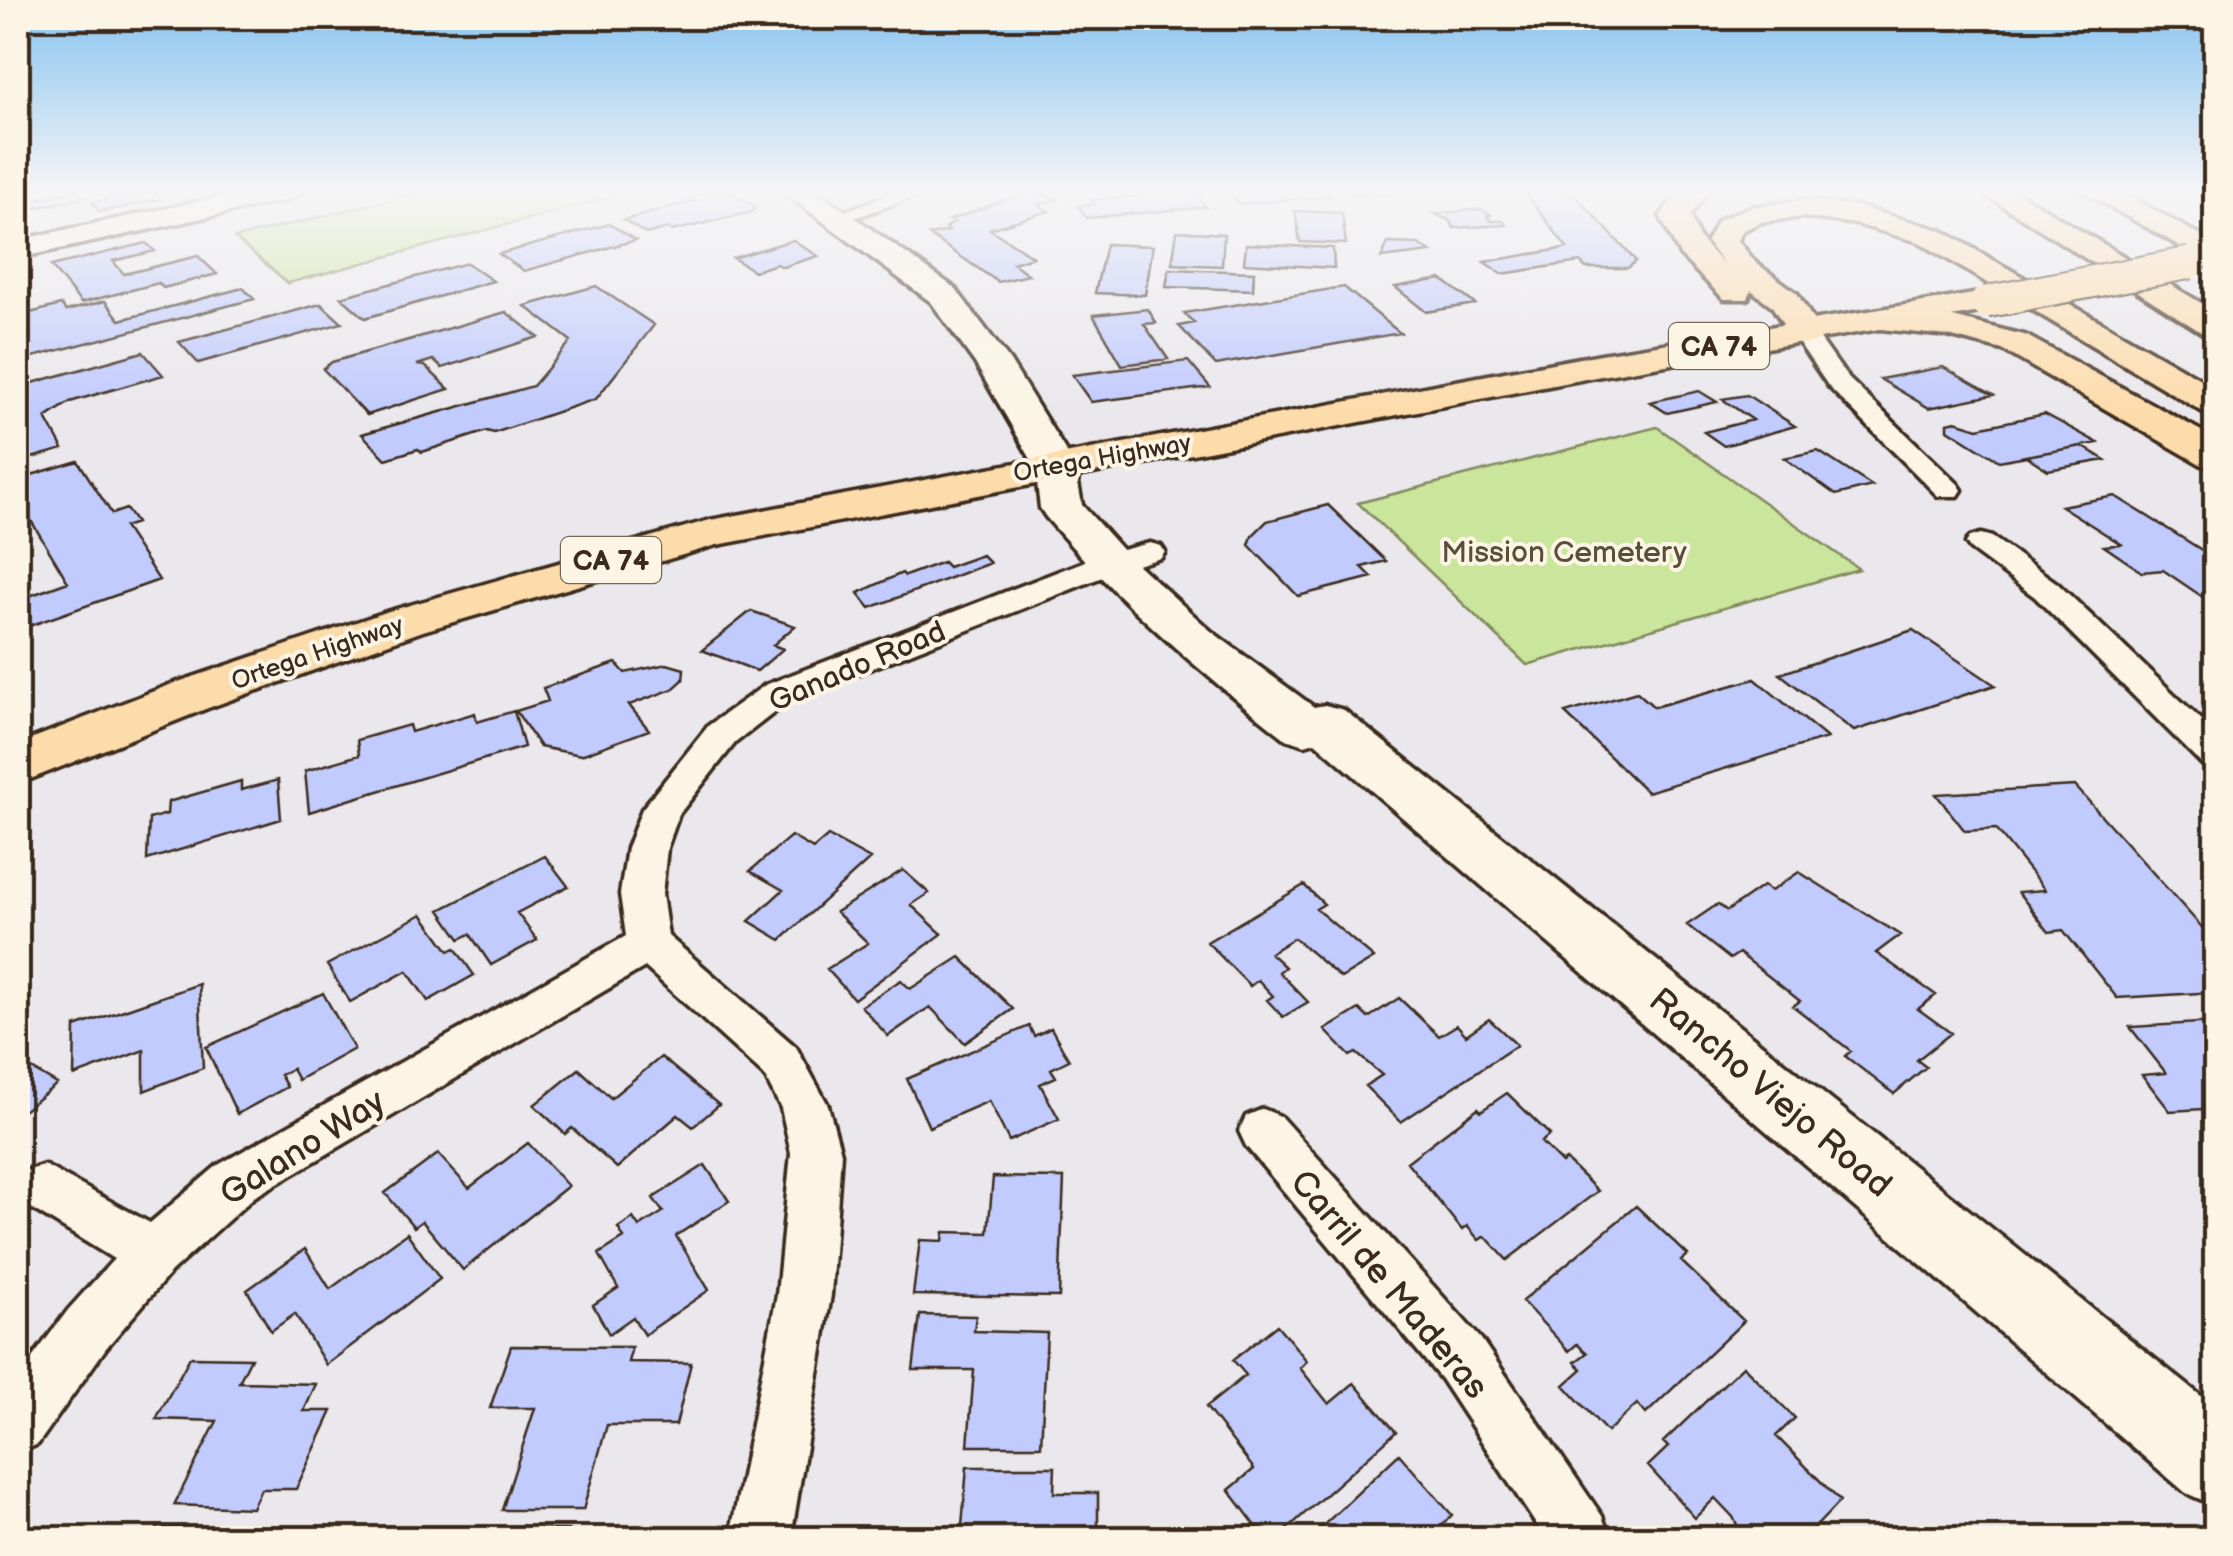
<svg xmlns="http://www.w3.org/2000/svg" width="2233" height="1556" font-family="'Balsamiq Sans',sans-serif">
<rect width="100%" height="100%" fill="#eae8ec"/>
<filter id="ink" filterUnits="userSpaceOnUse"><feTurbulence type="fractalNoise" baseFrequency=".01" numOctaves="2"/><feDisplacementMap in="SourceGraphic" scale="20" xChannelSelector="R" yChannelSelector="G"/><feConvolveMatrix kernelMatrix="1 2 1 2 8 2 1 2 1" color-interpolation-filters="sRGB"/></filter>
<g filter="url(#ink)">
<!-- green -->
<path fill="#cae59c" stroke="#82885d" stroke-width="2.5" d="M424,191H605L614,196L288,283L235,238Z
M1657,427L1859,569L1527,665L1358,503Z"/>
<!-- building -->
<path fill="#c1cbfd" stroke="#3b2a1e" stroke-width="2.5" d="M74,191L85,197L31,209L22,202Z
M708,191H727L756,207L752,212L672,231L667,228L646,234L624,220L698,200L690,196Z
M1029,191L1058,199L1039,205L1049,211L990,229L1033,257L1013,263L1029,275L998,282L929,235L949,231L946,228L954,222L950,220Z
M1144,191H1192L1206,207L1087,218L1078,206L1095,204L1092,200L1147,195Z
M1228,191H1327L1331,196L1240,204Z
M1352,191H1422L1423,192L1355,196Z
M1524,191H1571L1636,261L1628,268H1586L1580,262L1502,274L1484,262L1567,248Z
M155,192L161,199L99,212L92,202Z
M1481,209L1491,215L1487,216L1491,221H1503L1506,225L1454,228L1449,220L1435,214Z
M1295,211L1342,213L1346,244L1300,242Z
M609,224L636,240L524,271L499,254Z
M1177,231L1224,234L1222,266L1172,264Z
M793,240L818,256L783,267L777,264L754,271L733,258Z
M146,243L155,251L113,261L124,274L198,256L217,274L163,288L159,283L81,303L51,266Z
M1388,243L1418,244L1431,252L1381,258Z
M1106,244L1153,246L1145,295L1095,293Z
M1246,244L1333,248L1334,268L1244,263Z
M467,263L493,281L365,318L341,297Z
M1169,269L1254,272L1253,290L1166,287Z
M1441,279L1475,304L1426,312L1395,287Z
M596,286L654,325L596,399L494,433L487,431L422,452L418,449L386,459L362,434L533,386L571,341L525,306Z
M1344,287L1400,333L1216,365L1179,326L1194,323L1184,313Z
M243,288L254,299L18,361V316L61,305L66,311L105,301L120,320Z
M321,304L342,323L198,363L179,342Z
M1148,309L1156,323L1144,324L1168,359L1122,365L1093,315Z
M506,312L538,337L442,368L433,360L417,365L425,366L449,389L367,415L323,369L332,362Z
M143,352L163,375L70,402L46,418L63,449L18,462V387Z
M1188,361L1210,387L1091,402L1072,375Z
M1943,367L1993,395L1929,408L1880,379Z
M1699,391L1717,402L1667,413L1650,402Z
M1747,395L1795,426L1724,446L1704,432L1753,420L1722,399Z
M2045,414L2098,443L1999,461L1948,429V423L1956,421L1978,428Z
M2082,446L2105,460L2048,470L2026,456Z
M1818,451L1872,486L1836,495L1784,458Z
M78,461L112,514L126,509L136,523L124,527L159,580L18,630V600L68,582L18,499V479Z
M2115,496L2216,559V606L2163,570L2142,572L2104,546L2121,544L2061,506Z
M1328,505L1386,561L1362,567L1372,577L1298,596L1249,545L1252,536L1267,521Z
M982,555L990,563L870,608L858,593L902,573L905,576L943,562L948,567Z
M751,611L795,626L773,645L783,649L757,671L702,650Z
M1913,630L1995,685L1854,731L1780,674Z
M616,663L625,673L667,664L684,669L683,680L673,689L629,705L649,730L581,755L540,747L516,711L548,701L543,688Z
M1755,679L1827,738L1647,792L1565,713L1637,692L1654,707Z
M514,711L524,747L309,812L305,771L359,755L357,740L409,725L411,732L475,713L477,722Z
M278,780L281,819L147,860L149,819L167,814L168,802L241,781V790Z
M2075,786L2216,943V992L2117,998L2063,930L2049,932L2018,892L2045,890L1996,829L1965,831L1936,794Z
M791,836L813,849L828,836L870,859L781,940L749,921L783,890L750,871Z
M545,856L568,886L517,913L537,940L491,965L470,934L460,939L440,910Z
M903,870L929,893L911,905L942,934L854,999L827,969L868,943L836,912Z
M1799,872L1900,935L1876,953L1936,995L1918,1009L1951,1033L1917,1060L1926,1067L1894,1094L1845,1056L1851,1051L1793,1006L1800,1001L1739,953L1730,959L1687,925L1718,904L1727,911L1763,886L1771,891Z
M1304,885L1324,904L1316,909L1374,958L1341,978L1294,938L1270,953L1285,967L1279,972L1308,1002L1283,1017L1267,1000L1273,996L1258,980L1250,986L1207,942Z
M422,914L449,951L455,948L474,975L428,1001L407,971L350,1002L327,965Z
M960,957L1013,1009L965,1043L930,1007L888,1036L861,1006L901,980L910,989Z
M199,984L203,1068L144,1091V1050L74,1076L75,1027Z
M323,993L354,1049L298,1080L292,1069L280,1075L287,1087L237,1114L206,1047Z
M1399,998L1439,1036L1457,1025L1466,1035L1489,1019L1517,1045L1401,1122L1365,1086L1382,1075L1356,1053L1350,1056L1325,1030L1359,1009L1368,1018Z
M2216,1022V1124L2203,1109L2170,1111L2142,1075L2166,1073L2130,1027Z
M1029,1026L1034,1036L1051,1028L1069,1060L1051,1069L1056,1077L1040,1084L1059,1119L1009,1141L989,1101L929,1127L907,1079Z
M661,1057L719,1105L693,1127L678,1115L617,1168L572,1128L565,1134L534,1105L579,1069L611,1098Z
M25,1065L57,1084L18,1115V1070Z
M1507,1093L1550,1135L1541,1142L1562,1163L1566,1160L1598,1191L1507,1260L1485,1236L1479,1240L1467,1226L1462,1230L1407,1162L1478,1108L1481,1111Z
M528,1143L568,1186L463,1270L422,1221L414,1227L385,1193L438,1154L469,1188Z
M705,1165L729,1201L676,1236L709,1290L644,1335L633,1317L609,1334L593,1305L618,1288L599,1254L624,1238L618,1228L633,1218L639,1227L663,1212L653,1198Z
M993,1177L1064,1178L1059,1297L913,1295L920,1240L943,1241L944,1232L988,1233Z
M1636,1206L1688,1255L1681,1261L1744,1321L1646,1414L1637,1404L1607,1432L1564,1385L1582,1369L1575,1362L1587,1353L1577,1344L1569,1351L1522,1301Z
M407,1233L440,1279L326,1365L295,1314L271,1331L247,1290L305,1249L330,1289Z
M920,1315L976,1316L974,1331L1047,1333L1041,1446H968L974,1370H913Z
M1277,1325L1307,1361L1300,1368L1329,1404L1354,1383L1396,1432L1277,1538H1265L1229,1490L1254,1469L1206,1407L1246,1375L1233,1360Z
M511,1346L632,1347L628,1362L691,1363L676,1425H607L583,1510H502L535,1408H490Z
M190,1357L251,1358L239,1382L316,1384L304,1411H332L296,1489H261L252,1508L174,1505L217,1421L156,1419Z
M1743,1366L1795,1418L1776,1436L1840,1501L1807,1536L1809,1538H1744L1733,1517L1715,1498L1695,1518L1648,1466L1668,1447L1663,1442Z
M1399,1454L1452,1515L1436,1531L1440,1538H1310Z
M967,1467H1055L1054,1493H1098V1538H961Z
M158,1527L282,1530L278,1538H152Z
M487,1529L568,1530L565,1538H484Z"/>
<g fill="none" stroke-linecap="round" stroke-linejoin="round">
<!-- minor casing -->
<g stroke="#3b2a1e" stroke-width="7">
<path id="minor" d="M899,191H929L846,221H832L829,217Z
M1805,327L1813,329L1847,377L1958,484L1962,490L1958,496H1938L1829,387L1793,334Z
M1981,534L1992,537L2057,583L2216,734V768L2203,765L2035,597L1970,549L1966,543L1970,537Z
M1150,543L1161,546L1165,552L1161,558L1120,570L789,701L735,743L679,814L667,848L662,894L668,936L796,1047L828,1105L841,1153L831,1295L791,1538H730L777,1295L791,1153L781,1108L764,1075L645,967L254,1197L171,1272L106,1348L38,1444L18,1453V1377L68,1310L114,1259L26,1205L19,1188L26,1171L44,1165L150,1223L218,1165L626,936L620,894L627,848L642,809L709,725L765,685L1098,556Z
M1263,1109L1280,1116L1481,1339L1602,1516L1610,1538H1545L1441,1379L1246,1146L1239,1131L1246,1116Z"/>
</g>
<!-- secondary casing -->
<g stroke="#3b2a1e" stroke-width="7">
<path id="secondary" d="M248,191H304L290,199L18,258V240Z
M782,191H817L955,288L1010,361L1075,466L1082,505L1125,553L1211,631L1314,707L1325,705L1344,710L2216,1408V1506L2186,1493L1315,742L1305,745L1286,739C1199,671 1118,602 1046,517L1040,508L1035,466L975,363L931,302Z"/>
</g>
<!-- primary casing -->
<g stroke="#3b2a1e" stroke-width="7">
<path id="primary" d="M1986,292L1998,295L2003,302L1998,309L1601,376L717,545L423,631L208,708L18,784V744L172,684L389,611L710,520L1601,354Z"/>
</g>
<!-- motorway casing -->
<g stroke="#3b2a1e" stroke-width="7">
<path id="motorway" d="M1679,191H1708L1690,216L1699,238L1724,265L1707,242L1718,220L1751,207L1802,200L1856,206L1941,230L2216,388V415L2203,412L1919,242L1856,224L1802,217L1761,222L1742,231L1738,241L1756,263L1797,293L1822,334L1817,341L1805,344L1793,341L1772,306L1751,290L1748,299H1724L1680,255L1660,216Z
M1980,191H2015L2216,312V337L2204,334Z
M2082,191H2119L2216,244V268L2205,266L2173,242Z
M1883,311L1949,316L2027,336L2216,439V468L2202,465L2003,350L1948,336L1871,328L1866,321L1871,314Z"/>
</g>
<!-- minor -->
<use href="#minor" fill="#fcf5e5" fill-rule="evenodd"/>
<!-- secondary -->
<use href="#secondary" fill="#fcf5e5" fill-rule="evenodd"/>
<!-- primary -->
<use href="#primary" fill="#fddcac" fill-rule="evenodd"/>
<!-- motorway -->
<use href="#motorway" fill="#fddcac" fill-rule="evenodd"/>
<!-- primary-bridge casing -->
<g stroke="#3b2a1e" stroke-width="35" stroke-linecap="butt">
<path id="primary-bridge" d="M1986,302L2190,263"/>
</g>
<!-- primary-bridge -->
<use href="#primary-bridge" stroke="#fddcac" stroke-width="31"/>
</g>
</g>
<!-- sky -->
<linearGradient id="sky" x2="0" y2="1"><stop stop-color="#88c4f0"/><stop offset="0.47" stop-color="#f6f5f6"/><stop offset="1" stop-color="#f6f5f6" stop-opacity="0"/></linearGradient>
<rect width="2233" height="409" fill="url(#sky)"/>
<g text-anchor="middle" stroke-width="8" stroke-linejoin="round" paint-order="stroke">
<!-- far-street labels -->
<g font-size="25" fill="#3b2a1e" stroke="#fcf5e5">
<text transform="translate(1102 457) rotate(-10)" y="9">Ortega Highway</text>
<text transform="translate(317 652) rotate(-19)" y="9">Ortega Highway</text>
</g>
<!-- shield labels -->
<g fill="#fcf5e5" stroke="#75675a" stroke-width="2.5">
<rect x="1669" y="323" width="100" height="46" rx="8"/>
<rect x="561" y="537" width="100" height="46" rx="8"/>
</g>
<g font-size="28" font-weight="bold" fill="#3b2a1e">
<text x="1719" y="356">CA 74</text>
<text x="611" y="570">CA 74</text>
</g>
<!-- park labels -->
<g font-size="30" fill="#584f37" stroke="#fcf5e5">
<text x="1564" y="562">Mission Cemetery</text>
</g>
<!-- street labels -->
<g font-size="30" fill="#3b2a1e" stroke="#fcf5e5">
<text transform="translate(857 666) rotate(-23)" y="10">Ganado Road</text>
</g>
<!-- near-street labels -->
<g font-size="35" fill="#3b2a1e" stroke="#fcf5e5">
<text transform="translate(1771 1092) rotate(40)" y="12">Rancho Viejo Road</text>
<text transform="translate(302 1147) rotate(-32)" y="12">Galano Way</text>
<text transform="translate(1390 1284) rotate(50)" y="12">Carril de Maderas</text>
</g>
</g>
<!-- margin -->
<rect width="2233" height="1556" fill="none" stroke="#fcf5e5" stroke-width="60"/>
<rect x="30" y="30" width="2173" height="1496" fill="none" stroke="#3b2a1e" stroke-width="4" filter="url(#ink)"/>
</svg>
